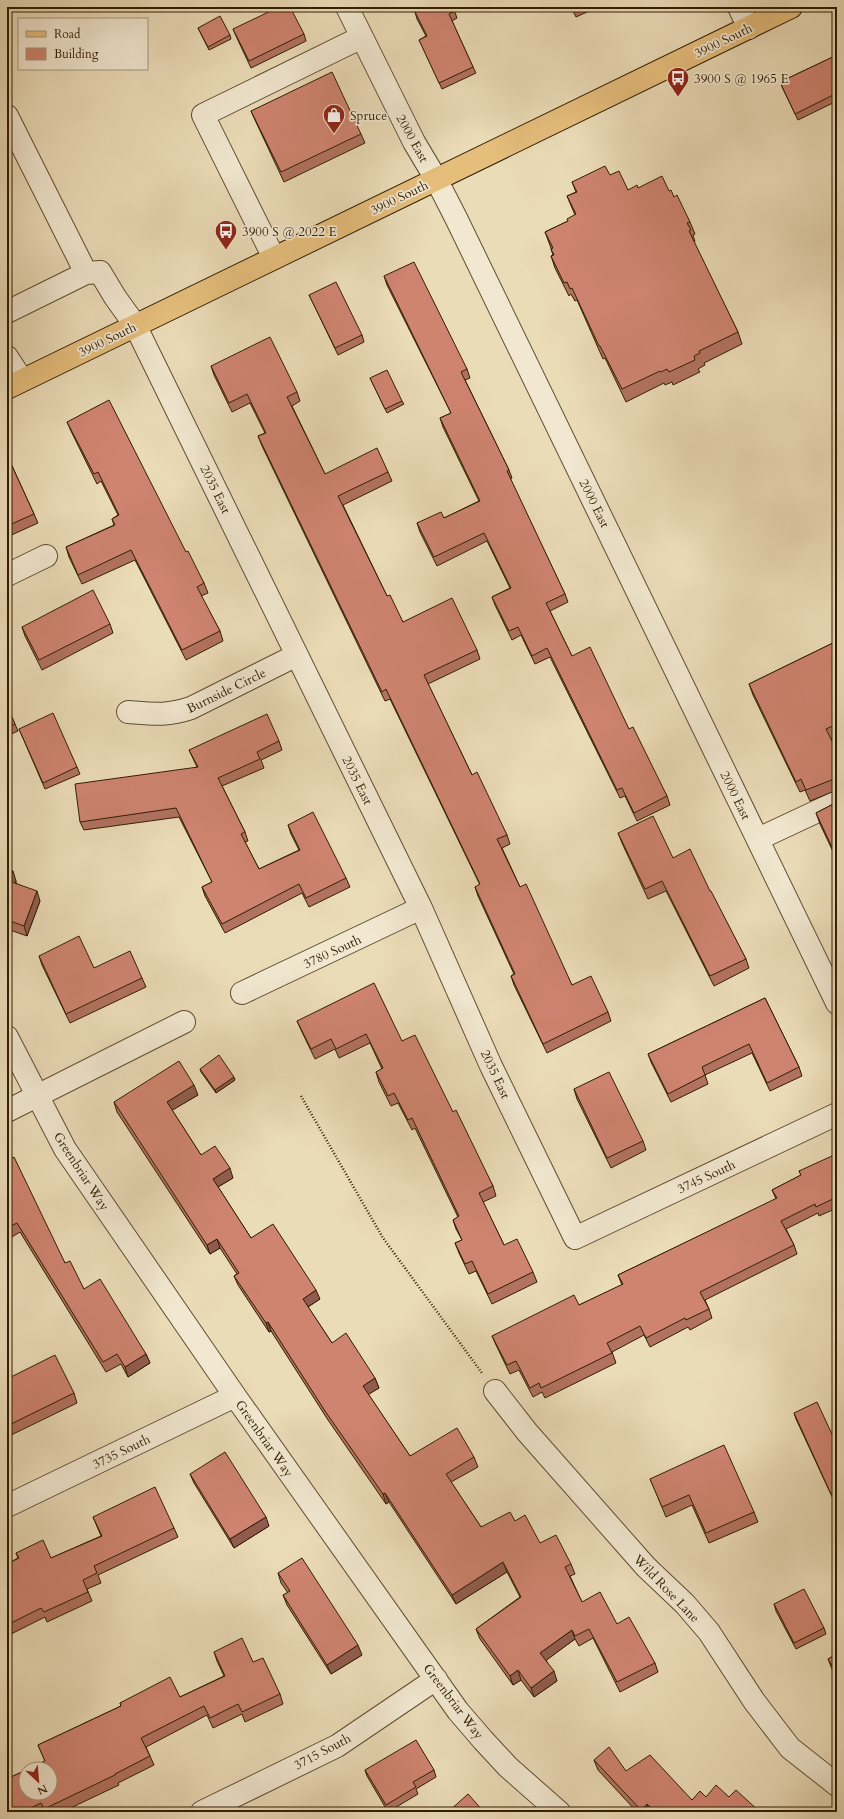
<svg xmlns="http://www.w3.org/2000/svg" width="844" height="1819" font-family="Cardo,serif">
<rect width="100%" height="100%" fill="#ebdcb8"/>
<filter id="stains"><feTurbulence type="fractalNoise" baseFrequency=".005" numOctaves="4"/><feColorMatrix values="0 0 0 0 .2 0 0 0 0 .09 0 0 0 0 .02 0 0 0 .5 -.17"/></filter>
<radialGradient id="worn" r=".72"><stop offset=".6" stop-color="#630" stop-opacity="0"/><stop offset="1" stop-color="#630" stop-opacity=".3"/></radialGradient>
<g fill="none" stroke-linecap="round" stroke-linejoin="round">
<!-- minor casing -->
<g stroke="#5f4d30" stroke-width="24">
<path id="minor" d="M347,7L414,142L436,179L456,218L837,1003
M739,7L749,28
M7,116L86,273
M274,258L203,115L362,37
M7,312L86,273L100,272L115,297L135,325L421,908L491,1066L575,1238L837,1114
M7,357L22,380
M7,575L46,556
M128,712C154,714 167,716 191,708L297,655
M758,839L837,802
M242,993L421,908
M7,1037L65,1149L235,1396L458,1711L483,1740L508,1767L559,1812
M7,1111L184,1022
M495,1391L527,1432L646,1567L685,1604L709,1632L754,1701L790,1748L837,1785
M7,1506L235,1396
M202,1812L337,1746L436,1679"/>
</g>
<!-- major casing -->
<g stroke="#301d02" stroke-width="24">
<path id="major" d="M7,388L791,7"/>
</g>
<!-- path -->
<path stroke="#301d02" stroke-width="2.5" stroke-dasharray="1 2" stroke-linecap="butt" d="M301,1096L383,1238L482,1373"/>
<!-- minor -->
<use href="#minor" stroke="#f2e8d1" stroke-width="22"/>
<!-- major -->
<use href="#major" stroke="#e6be7c" stroke-width="22"/>
</g>
<!-- wall -->
<path fill="#b27260" stroke="#301d02" d="M421,7H453L457,18L452,21L473,67L476,73L442,89L422,46L419,40L426,36L417,19L415,12L421,8Z
M571,7H598L576,17Z
M198,28L230,35L231,39L209,50Z
M233,29L304,34L306,41L251,68L236,36Z
M837,55V101L798,120L783,89L780,82Z
M251,111L361,134L365,143L284,182L255,120Z
M610,175L628,190L638,188L669,191L674,197L690,222L695,234L693,235L695,242L694,243L738,332L742,344L704,363L705,365L698,369L700,372L673,385L672,382L665,385L664,383L626,402L605,358L603,359L577,300L575,301L571,294L569,296L555,268L551,256L553,255L551,249V248L545,232L568,221L575,215L567,196L576,192L572,182Z
M384,276L467,369L470,378L465,380L509,470L512,478L510,479L565,594L568,602L550,611L572,656L629,729L667,796L670,805L637,821L625,796L620,798L550,657L535,664L521,635L512,640L495,605L492,597L510,588L487,541L437,566L420,532L417,523L444,518L479,501L443,427L440,418L451,413L387,285Z
M309,295L362,335L364,342L338,355L312,301Z
M211,366L297,392L300,401L292,406L325,474L388,472L392,481L343,505L387,596L403,622L477,650L480,659L428,684L472,775L507,835L510,844L502,848L520,887L572,985L608,1012L611,1021L547,1053L514,985L511,976L514,974L478,896L475,887L480,885L390,699L385,701L262,446L258,436L265,433L250,403L232,412L214,375Z
M370,378L402,401L404,404L387,413Z
M67,422L186,552L204,583L208,593L201,596L220,631L223,641L186,660L135,560L82,584L69,557L66,547L114,525L112,519L118,515L101,481L97,484L71,431Z
M7,455L34,514L38,523L7,537Z
M110,624L113,633L42,670L25,636L22,627Z
M837,641V736L831,739L837,751V790L810,801L805,790L800,792L753,695L749,684Z
M7,706L18,731L7,736Z
M19,729L77,767L80,774L45,789Z
M279,741L282,750L261,760L264,768L222,786L245,832L248,841L245,842L259,869L299,850L291,834L288,825L346,878L350,887L309,907L302,893L225,933L205,896L202,887L212,882L179,817L84,830L80,822L197,767L189,750Z
M837,802V860L820,824L816,813Z
M618,833L710,891L746,959L749,968L714,986L666,891L648,899L622,843Z
M7,869L16,881V883L40,901L27,936L7,929Z
M39,956L94,968L142,978L146,987L70,1023L42,965Z
M765,998L799,1067L802,1076L770,1091L752,1053L705,1075L708,1084L671,1102L651,1062L648,1054Z
M297,1021L402,1041L453,1112L493,1186L496,1196L483,1202L504,1245L533,1272L537,1282L492,1304L476,1271L469,1274L459,1253L455,1243L462,1240L456,1229L453,1220L458,1217L415,1128L412,1130L398,1103L391,1106L379,1082L376,1072L382,1069L370,1043L339,1058L335,1049L315,1059L301,1030Z
M200,1069L235,1080L216,1093L201,1072Z
M574,1089L643,1141L646,1150L611,1168L577,1099Z
M198,1095L172,1110L201,1155L233,1178L218,1187L251,1238L320,1299L308,1307L332,1343L375,1378L379,1388L368,1394L410,1456L474,1457L478,1467L451,1482L481,1527L515,1521L540,1543L571,1564L575,1574L570,1576L582,1602L617,1624L655,1663L658,1672L620,1692L593,1638L579,1646L575,1639L546,1660L557,1681L534,1697L521,1680L513,1685L480,1639L476,1629L520,1597L507,1572L456,1604L389,1502L386,1504L328,1420L271,1331L269,1332L238,1285L234,1276L237,1274L220,1248L210,1254L117,1112L114,1102Z
M7,1161L65,1263L84,1289L146,1354L150,1363L128,1377L121,1364L106,1372L20,1232L7,1240Z
M837,1161V1208L819,1216L818,1213L786,1229L794,1245L797,1254L705,1300L709,1309L712,1318L690,1330L688,1327L650,1347L644,1335L612,1352L616,1363L545,1398L542,1392L533,1397L519,1370L510,1374L496,1345L492,1336L579,1305L622,1285L618,1275L776,1199L772,1190L801,1175L799,1171Z
M7,1379L74,1393L77,1403L7,1437Z
M794,1413L837,1445V1499L834,1501L796,1419Z
M190,1474L269,1526L234,1548L194,1483Z
M650,1479L754,1512L758,1522L709,1543L692,1505L666,1517L654,1488Z
M93,1517L174,1528L178,1537L98,1575L101,1583L87,1589L92,1601L47,1622L45,1617L7,1636V1564L18,1558L16,1553L51,1558L101,1536Z
M278,1573L362,1655L331,1674L287,1605L283,1595L288,1593L281,1583Z
M774,1604L824,1628L826,1634L796,1649L776,1611Z
M214,1652L253,1662L280,1694L283,1704L245,1722L242,1714L213,1728L207,1715L146,1747L154,1765L118,1783L119,1785L62,1812H7L11,1777L45,1761L38,1745L121,1706L120,1703L180,1697L224,1676L217,1661Z
M837,1654V1679L832,1669L828,1659Z
M594,1760L626,1771L692,1800L706,1797H729L760,1812H637L598,1770Z
M365,1770H434L436,1777L416,1789L418,1794L388,1812L367,1776Z"/>
<!-- shaded-wall -->
<path fill="#915c4e" stroke="#301d02" d="M13,871L16,881L13,891L9,881Z
M37,891L40,901L27,936L24,926Z
M234,1077L235,1080L216,1093L215,1090Z
M194,1085L198,1095L171,1111L167,1102Z
M230,1168L233,1178L216,1188L213,1179Z
M217,1239L220,1248L210,1254L207,1245Z
M316,1290L320,1299L306,1308L303,1299Z
M268,1322L271,1331L269,1332L266,1323Z
M146,1354L150,1363L128,1377L125,1367Z
M375,1378L379,1388L366,1396L363,1386Z
M385,1493L389,1502L386,1504L383,1494Z
M266,1517L269,1526L234,1548L230,1539Z
M503,1562L507,1572L456,1604L452,1595Z
M572,1630L575,1639L544,1662L540,1653Z
M358,1645L362,1655L331,1674L327,1665Z
M518,1670L521,1680L513,1685L510,1676Z
M554,1671L557,1681L534,1697L531,1688Z
M647,1804L650,1812H642L641,1810Z"/>
<!-- building -->
<path fill="#cf8470" stroke="#301d02" d="M279,7H290L304,34L249,61L233,29Z
M422,7H453L455,11L449,14L473,67L439,83L419,40L427,36L415,12L422,8Z
M220,16L230,35L208,47L198,28Z
M837,55V93L795,114L780,82Z
M332,72L361,134L281,172L251,111Z
M605,166L610,175L619,171L628,190L637,185L638,188L662,176L669,191L671,190L674,197L677,195L690,222L687,223L691,230L689,231L738,332L699,351L700,353L694,356L695,360L669,372L667,369L661,372L660,371L622,389L600,346H599L572,288L570,289L567,282L564,283L551,256L554,255L551,249L553,248L545,232L568,221L567,219L576,214L567,196L577,192L572,182Z
M414,262L467,369L461,372L509,470L507,471L565,594L546,603L572,656L590,647L629,729L633,727L667,796L634,813L622,788L617,790L547,648L532,656L518,627L509,631L492,597L511,588L484,533L434,557L417,523L441,512L444,518L480,501L440,418L451,413L384,276Z
M336,282L362,335L335,348L309,295Z
M270,337L297,392L287,397L325,474L377,448L388,472L338,496L387,596L390,595L403,622L452,598L477,650L424,675L472,775L477,772L507,835L497,839L520,887L526,884L572,985L591,976L608,1012L543,1044L511,976L515,974L475,887L480,884L386,689L382,692L258,436L266,433L247,394L229,403L211,366Z
M387,370L402,401L385,409L370,378Z
M109,400L186,552L188,551L204,583L197,587L220,631L182,650L131,550L78,575L66,547L115,525L112,519L119,515L98,472L94,474L67,422Z
M7,455L34,514L7,526Z
M93,590L110,624L39,660L22,627Z
M837,641V724L826,729L837,751V780L834,779L806,790L801,779L796,782L749,684Z
M7,706L15,724L7,728Z
M53,713L77,767L43,783L19,729Z
M267,714L279,741L257,752L260,759L218,778L245,832L241,834L259,869L300,850L288,825L313,812L346,878L306,898L299,884L222,924L202,887L212,882L176,808L80,822L75,784L198,767L189,750Z
M837,802V858L816,813Z
M653,816L673,858L690,849L710,891H711L746,959L710,976L662,881L645,889L618,833Z
M7,869L13,871L9,881L37,891L24,926L7,920Z
M79,936L94,968L130,951L142,978L66,1014L39,956Z
M374,983L402,1041L415,1035L453,1112L456,1110L493,1186L479,1193L504,1245L517,1239L533,1272L488,1294L472,1261L465,1264L455,1243L462,1240L453,1220L459,1216L412,1118L408,1120L394,1093L388,1096L376,1072L383,1068L366,1034L336,1049L331,1039L311,1049L297,1021Z
M765,998L799,1067L767,1083L749,1044L702,1067L705,1075L668,1094L648,1054Z
M219,1055L234,1077L215,1090L200,1069Z
M179,1061L194,1085L167,1102L201,1155L215,1146L230,1168L213,1179L251,1238L273,1224L316,1290L303,1299L332,1343L346,1333L375,1378L363,1386L410,1456L457,1428L474,1457L446,1474L481,1527L510,1512L515,1521L525,1515L540,1543L556,1535L571,1564L565,1567L582,1602L600,1592L617,1624L629,1617L655,1663L617,1682L589,1629L575,1636L572,1630L540,1653L554,1671L531,1688L518,1670L510,1676L476,1629L521,1597L503,1562L452,1595L385,1493L383,1494L325,1411L268,1322L266,1323L234,1276L239,1273L217,1239L207,1245L114,1102Z
M609,1072L643,1141L607,1158L574,1089Z
M834,1155L837,1161V1197L816,1207L815,1204L781,1221L794,1245L700,1292L709,1309L686,1320L685,1318L646,1338L640,1326L607,1343L612,1353L541,1388L539,1383L530,1388L516,1361L507,1365L492,1336L574,1295L579,1305L623,1284L618,1275L777,1198L772,1190L801,1175L799,1171Z
M14,1157L65,1263L70,1261L84,1289L100,1279L146,1354L125,1367L117,1354L103,1362L17,1223L7,1228V1161Z
M55,1355L74,1393L7,1426V1379Z
M817,1402L837,1445V1492L831,1494L794,1413Z
M724,1445L754,1512L706,1533L689,1495L662,1507L650,1479Z
M225,1452L266,1517L230,1539L190,1474Z
M155,1487L174,1528L94,1566L97,1573L83,1580L88,1592L44,1612L41,1608L7,1625V1564L19,1558L16,1553L43,1540L51,1558L102,1536L93,1517Z
M302,1558L358,1645L327,1665L283,1595L290,1591L278,1573Z
M804,1589L824,1628L794,1643L774,1604Z
M242,1638L253,1662L263,1658L280,1694L242,1712L238,1704L210,1718L204,1706L141,1738L150,1756L115,1774V1775L44,1809L41,1803L22,1812H7V1770L11,1777L26,1770V1793H50V1769H28L45,1761L38,1745L121,1706L120,1703L170,1677L180,1697L225,1676L214,1652Z
M837,1654V1675L828,1659Z
M416,1740L434,1770L413,1782L416,1787L386,1805L365,1770Z
M609,1747L626,1771L650,1755L692,1800L700,1791L706,1797L716,1785L729,1797L736,1790L760,1812H656L647,1804L641,1810L594,1760Z
M468,1794L484,1812H448Z
M328,1808L330,1812H320Z"/>
<!-- icons -->
<defs>
<g id="bus-pin" transform="scale(1.15)"><path d="M0 17L-7.5 6A9.5 9.5 0 1 1 7.5 6Z" fill="#8f2418" stroke="#f2e8d1"/><path d="M-5-6H5V4H4V6H2V4H-2V6H-4V4H-5ZM-3.5-4V0h7V-4ZM-3.5 1.2v1.5H-2V1.2ZM2 1.2v1.5H3.5V1.2Z" fill="#fff"/></g>
<g id="shop-pin" transform="scale(1.15)"><path d="M0 17L-7.5 6A9.5 9.5 0 1 1 7.5 6Z" fill="#8f2418" stroke="#f2e8d1"/><path d="M-5-2.5h2.3a2.7 3.5 0 0 1 5.4 0H5L5.5 6h-11ZM-1.5-2.5h3a1.5 2.3 0 0 0-3 0Z" fill="#fff"/></g>
</defs>
<g fill-rule="evenodd">
<use href="#bus-pin" x="678" y="78"/>
<use href="#shop-pin" x="334" y="115"/>
<use href="#bus-pin" x="226" y="231"/>
</g>
<g text-anchor="middle" stroke-width="3.5" stroke-linejoin="round" paint-order="stroke">
<!-- street labels -->
<g font-size="13" fill="#301d02" stroke="#f2e8d1">
<text transform="translate(723 40) rotate(-26)" y="5">3900 South</text>
<text transform="translate(413 138) rotate(61)" y="5">2000 East</text>
<text transform="translate(399 197) rotate(-26)" y="5">3900 South</text>
<text transform="translate(107 339) rotate(-26)" y="5">3900 South</text>
<text transform="translate(216 489) rotate(64)" y="5">2035 East</text>
<text transform="translate(595 503) rotate(64)" y="5">2000 East</text>
<text transform="translate(226 690) rotate(-26)" y="5">Burnside Circle</text>
<text transform="translate(358 780) rotate(64)" y="5">2035 East</text>
<text transform="translate(736 795) rotate(64)" y="5">2000 East</text>
<text transform="translate(332 951) rotate(-25)" y="5">3780 South</text>
<text transform="translate(496 1074) rotate(65)" y="5">2035 East</text>
<text transform="translate(82 1171) rotate(57)" y="5">Greenbriar Way</text>
<text transform="translate(706 1176) rotate(-25)" y="5">3745 South</text>
<text transform="translate(265 1438) rotate(55)" y="5">Greenbriar Way</text>
<text transform="translate(121 1451) rotate(-26)" y="5">3735 South</text>
<text transform="translate(667 1588) rotate(46)" y="5">Wild Rose Lane</text>
<text transform="translate(454 1701) rotate(53)" y="5">Greenbriar Way</text>
<text transform="translate(322 1751) rotate(-28)" y="5">3715 South</text>
</g>
<!-- poi labels -->
<g font-size="13" fill="#301d02" stroke="#f2e8d1" text-anchor="start">
<text x="694" y="83">3900 S @ 1965 E</text>
<text x="350" y="120">Spruce</text>
<text x="242" y="236">3900 S @ 2022 E</text>
</g>
</g>
<!-- margin -->
<rect width="844" height="1819" fill="none" stroke="#ebdcb8" stroke-width="24"/>
<rect x="8" y="8" width="828" height="1803" fill="none" stroke="#301d02" stroke-width="2"/>
<rect x="12" y="12" width="820" height="1795" fill="none" stroke="#301d02"/>
<!-- legend -->
<rect x="18" y="18" width="130" height="52" fill="#f2e8d1" stroke="#a4977e"/>
<rect x="26" y="31" width="20" height="6" fill="#e6be7c" stroke="#a4977e"/>
<text x="54" y="38" font-size="12" fill="#301d02">Road</text>
<rect x="26" y="48" width="20" height="12" fill="#cf8470" stroke="#a4977e"/>
<text x="54" y="58" font-size="12" fill="#301d02">Building</text>
<!-- north arrow -->
<g transform="translate(38 1781) rotate(154)"><circle r="19" fill="#f2e8d1" stroke="#a4977e"/>
<path d="M0-3L7 15L0 10L-7 15Z" fill="#8f2418"/>
<text y="-6" font-size="11" font-weight="bold" text-anchor="middle" fill="#301d02">N</text>
</g>
<rect width="100%" height="100%" filter="url(#stains)"/>
<rect width="100%" height="100%" fill="url(#worn)"/>
</svg>
